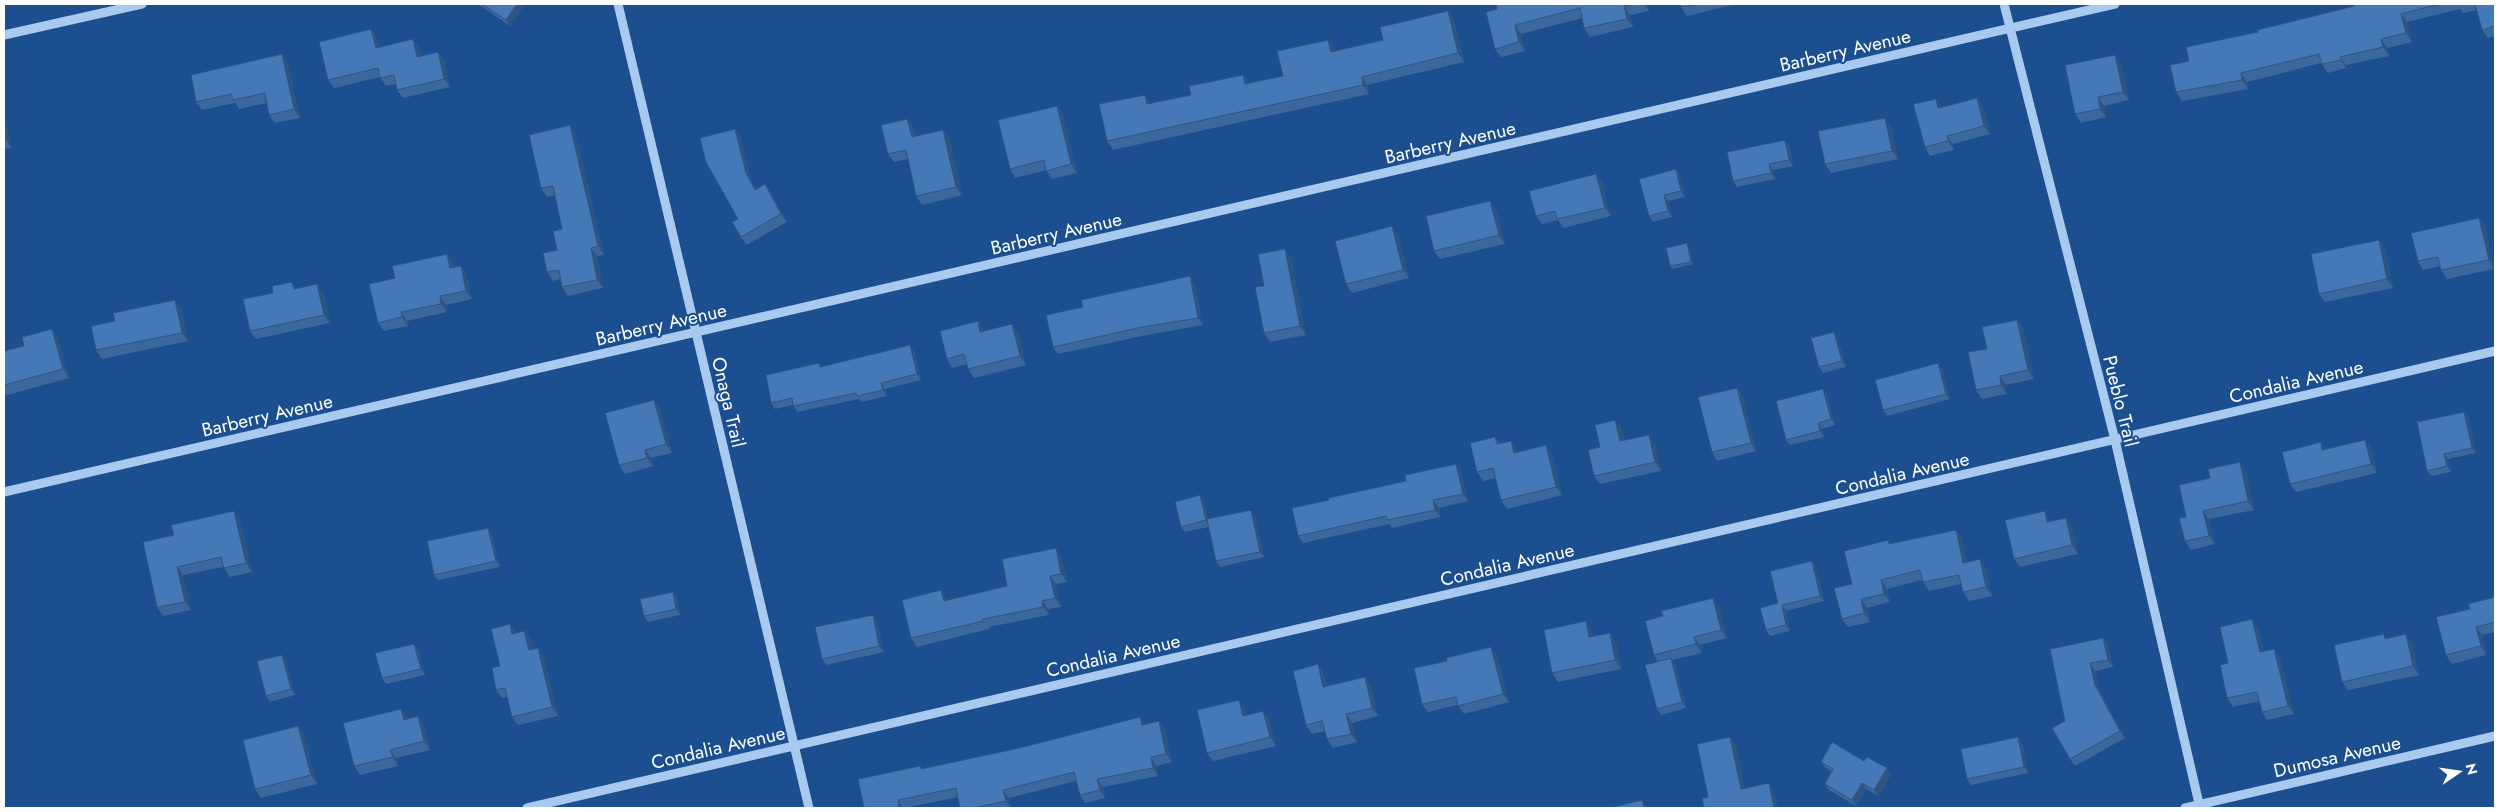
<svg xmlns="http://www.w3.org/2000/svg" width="2499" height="812" font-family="Jost,sans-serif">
<rect width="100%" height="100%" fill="#1b4f8f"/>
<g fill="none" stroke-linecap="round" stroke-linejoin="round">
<!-- minor -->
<path stroke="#a9c9ee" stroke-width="9" d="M618,4L809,808
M2004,4L2115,440L2200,808
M4,35L142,4
M4,492L2115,4
M527,808L2495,351
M2185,808L2495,736"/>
</g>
<!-- wall -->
<path fill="#3a679d" d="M478,4H525L510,26Z
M1496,4H1647L1649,11L1630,15L1633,27L1590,37L1584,28L1582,18L1521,34L1525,51L1501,57L1495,49L1497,9Z
M1681,4H1732V5L1687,16L1681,7Z
M2354,4H2495V36L2488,38L2482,30L2477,10L2463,13L2460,9L2407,22L2412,42L2387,48L2389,56L2346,65V68L2328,73L2321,63L2247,82L2248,89L2182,101L2176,92L2189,61L2258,32L2354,6Z
M1448,11L1454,19L1464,62L1367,85L1369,94L1113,150L1107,141L1151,103L1191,95L1243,75L1249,83L1283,76L1328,40L1334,48L1335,51L1383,40Z
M377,38L379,47H419L421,56L444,60L450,87L403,98L397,90L396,84L386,86L380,77L334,88L328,80Z
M288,63L300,118L275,123L269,115L267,103L239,109L235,103L202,110L196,102Z
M2121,64L2129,100L2104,106L2106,117L2081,123L2075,114Z
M1057,106L1063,114L1077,173L1052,179L1046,170L1015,178L1010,169Z
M1983,106L1990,134L1953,144L1954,150L1930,156L1925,147L1941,107Z
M4,113L11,148L4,149Z
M907,119L913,127L915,136L943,130L949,138L962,195L922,205L916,196L908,159L894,162L888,154Z
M1891,126L1898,159L1831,173L1825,164Z
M576,134L604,255L597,256L603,288L568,296L562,287L560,279L553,281L547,272L557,250L562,229L555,195L547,197L541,188Z
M740,136L751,180L756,189L770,192L787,222L746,245L741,237L738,219Z
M1789,145L1793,166L1773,170L1775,179L1737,187L1733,181Z
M1676,169L1680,175L1685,197L1668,201L1672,217L1653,222L1649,216Z
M1596,174L1602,183L1611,216L1563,228L1558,220L1542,224L1536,216Z
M1490,201L1496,209L1505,244L1440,259L1434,251Z
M2479,218L2485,227L2494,269L2447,279L2441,270L2440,266L2423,270L2418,261Z
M1398,235L1409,278L1352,293L1346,284Z
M1689,246L1693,264L1672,269L1670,266Z
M2385,248L2393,288L2325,302L2319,294Z
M447,254L453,263L454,267L461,266L466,274L472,299L446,305L447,312L407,321L408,326L384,331L378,323L395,278Z
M1291,258L1306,335L1270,342L1264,333V286Z
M1195,284L1203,325L1147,335L1058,354L1053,347Z
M297,288L323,292L330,323L256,339L250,331Z
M181,309L188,341L102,359L96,350Z
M2017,320L2023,328L2034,379L2006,385L2007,394L1982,399L1976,390L1987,349Z
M978,321L984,331L1018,333L1026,365L974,378L968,369L967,364L952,368L947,359Z
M58,337L69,378L4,396V351Z
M1838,338L1846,367L1823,373L1819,367Z
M914,351L921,380L885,389L887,396L861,402L859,399L797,412L793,405L775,409L771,403L819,363L821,367Z
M1942,369L1950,399L1887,416L1883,410Z
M1823,389L1827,395L1835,425L1822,429L1824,437L1790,445L1786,440Z
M1743,396L1756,451L1717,461L1712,452Z
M660,409L672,453L651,458L653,466L625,474L619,465Z
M2464,412L2469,418L2476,453L2448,459L2451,472L2432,476L2427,471Z
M1615,420L1621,428L1624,440L1655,443L1661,471L1600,484L1594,476L1600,447Z
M1495,437L1499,443L1511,441L1517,449V452L1552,454L1562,495L1507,509L1501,500L1495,478L1483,481L1477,472Z
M2365,440L2371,448L2377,473L2296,492L2290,484L2321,442L2325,449Z
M2240,462L2246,471L2254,510L2209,519L2215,544L2191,550L2185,541L2186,517Z
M1456,464L1461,471L1468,501L1439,508L1440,517L1392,528L1390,524L1303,543L1298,536L1329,500L1406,481Z
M1200,495L1204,501L1208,519L1255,516L1264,557L1220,567L1216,561L1208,527L1185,532L1181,527Z
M240,519L252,572L230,577L223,567L183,575L191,610L163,616L157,607L174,535Z
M2050,520L2051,521L2072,526L2078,554L2020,567L2014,559Z
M488,528L492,534L500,567L438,580L434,575Z
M1962,538L1967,562L1986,568L1992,596L1969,601L1963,592L1961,584L1929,591L1923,582L1922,580L1887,589L1890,602L1867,608L1870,622L1848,627L1842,619L1852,584L1888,540L1890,544Z
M1061,557L1067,582L1056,584L1061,607L1048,609L1049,615L989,627V629L917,647L911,638L947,599V600L1007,586Z
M1816,567L1824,601L1786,611L1790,631L1770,636L1766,630L1778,603Z
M673,592L677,598L680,615L648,622L644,616Z
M2495,597V632L2482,635L2486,655L2452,664L2446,655L2470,609Z
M1719,606L1727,638L1700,645L1702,653L1672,660L1675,664L1686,708L1661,715L1657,709L1658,662L1654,655Z
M873,615L877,621L884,652L826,665L822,659Z
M2252,619L2258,628L2264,652L2274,649L2280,658L2294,714L2267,720L2262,712L2259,701L2233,707L2227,698L2228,663Z
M1592,630L1593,636L1616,641L1621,669L1558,682L1552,673Z
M524,631L530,639L533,650L544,657L558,716L518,725L512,717L507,697L502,698L496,690L500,666L516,633Z
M2103,638L2108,645L2113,667L2095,671L2100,692L2125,738L2075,766L2070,759L2065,721L2050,649Z
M2387,638L2412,643L2419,675L2348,690L2342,682Z
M418,650L425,675L386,684L382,678Z
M1497,655L1509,702L1464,714L1458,705L1428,712L1422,704L1447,661Z
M286,661L295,695L270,702L266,696Z
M1318,664L1323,673L1327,686H1371L1378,716L1352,723L1357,742L1333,748L1327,739L1325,731L1312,734L1306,725Z
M1239,700L1245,708L1246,715L1269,719L1276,746L1213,761L1207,753Z
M418,716L424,725L430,750L396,758L398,766L360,775L354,766L407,717V719Z
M1159,721L1165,729L1172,762L1156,766L1158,776L1103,787L1105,798L1085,803L1080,795L1076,781L1009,798L1011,808H960L958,797L905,808H864L920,766L923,769Z
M304,735L317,784L261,798L255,789Z
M2022,743L2028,773L1971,785L1967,779Z
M1864,761L1887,768L1891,774L1878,796L1866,789L1856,806L1829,790L1825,784L1832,772L1825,767L1821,762Z"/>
<!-- shaded-wall -->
<path fill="#305480" d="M517,4H525L510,26L506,20Z
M1644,4H1647L1649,11Z
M1624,6L1630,15L1633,27L1627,19Z
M1448,11L1454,19L1464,62L1458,53Z
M2401,14L2407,22L2412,42L2406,33Z
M1515,25L1521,34L1525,51L1519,42Z
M371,29L377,38L382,56L376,48Z
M413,39L419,47L423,66L417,57Z
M2381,39L2387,48L2389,56L2383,47Z
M1328,40L1334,48L1337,60L1331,52Z
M438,52L444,60L450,87L444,79Z
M282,54L288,63L300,118L294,109Z
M2115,55L2121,64L2129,100L2123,92Z
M2340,57L2346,65V68L2341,60Z
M2241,73L2247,82L2248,89L2242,80Z
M1243,75L1249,84H1245Z
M1362,77L1367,85L1369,94L1363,85Z
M1145,95L1151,103L1147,104Z
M2098,97L2104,106L2106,117L2100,109Z
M1977,98L1983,106L1990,134L1984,126Z
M1936,99L1942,107L1938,108Z
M1057,106L1063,114L1077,173L1071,164Z
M4,113L11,148L5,139L4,132Z
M1885,118L1891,126L1898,159L1892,151Z
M907,119L913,127L918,146L912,137Z
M570,125L576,134L604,255L598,246Z
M735,129L740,136L751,180L761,197L755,190L746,173Z
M943,130L949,138L962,195L956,187Z
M1947,136L1953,144L1954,150L1948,141Z
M1785,140L1789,145L1793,166L1789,160Z
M1769,164L1773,170L1775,179L1771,173Z
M1676,169L1680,175L1685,197L1681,191Z
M1596,174L1602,183L1611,216L1605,208Z
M765,184L770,192L787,222L781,214Z
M1664,195L1668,201L1672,217L1668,211Z
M1490,201L1496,209L1505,244L1499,235Z
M2479,218L2485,227L2494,269L2489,260Z
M1392,226L1398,235L1409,278L1403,270Z
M2379,240L2385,248L2393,288L2387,279Z
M1687,243L1689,246L1693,264L1691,262Z
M591,248L597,256L603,288L597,280Z
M1285,249L1291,258L1306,335L1300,326Z
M447,254L453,263L456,277L450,268Z
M461,266L466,274L472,299L466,291Z
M1190,276L1195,284L1203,325L1198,318Z
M317,284L323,292L330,323L324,315Z
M440,296L446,305L447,312L441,304Z
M175,300L181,309L188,341L182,333Z
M401,312L407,321L408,326L402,317Z
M2017,320L2023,328L2034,379L2028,370Z
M978,321L984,330L986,341L980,332Z
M1012,324L1018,333L1026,365L1020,356Z
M52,329L58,337L69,378L63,369Z
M1834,332L1838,338L1846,367L1842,361Z
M910,345L914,351L921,380L917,374Z
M1938,363L1942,369L1950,399L1946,394Z
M2000,376L2006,385L2007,394L2001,385Z
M881,383L885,389L887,396L883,390Z
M1737,388L1743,396L1756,451L1751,443Z
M1823,389L1827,395L1835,425L1831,419Z
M654,400L660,409L672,453L666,444Z
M2464,412L2469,418L2476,453L2472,448Z
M1615,420L1621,428L1626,449L1620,441Z
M1818,423L1822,429L1824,437L1820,431Z
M1649,435L1655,443L1661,471L1655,462Z
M2365,440L2371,448L2377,473L2371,464Z
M1511,441L1517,449L1520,462L1514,453Z
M2321,442L2327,451L2322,450Z
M1546,445L1552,454L1562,495L1556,487Z
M645,450L651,458L653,466L647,458Z
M2444,454L2448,459L2451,472L2447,466Z
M2240,462L2246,471L2254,510L2248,501Z
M1456,464L1461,471L1468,501L1463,494Z
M1200,495L1204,501L1210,526L1206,520Z
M1433,500L1439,508L1440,517L1435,510Z
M1251,510L1255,516L1264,557L1260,552Z
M234,511L240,519L252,572L246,563Z
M2045,511L2050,520L2053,531L2047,522Z
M2203,511L2209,519L2215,544L2209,536Z
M2066,518L2072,526L2078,554L2072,545Z
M488,528L492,534L500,567L496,561Z
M1956,530L1962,538L1969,571L1963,563Z
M1056,548L1061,557L1067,582L1061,574Z
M1980,559L1986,568L1992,596L1986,587Z
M1812,561L1816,567L1824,601L1820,596Z
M177,567L183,575L191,610L185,602Z
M1050,576L1056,584L1061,607L1055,598Z
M1881,580L1887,589L1890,602L1884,594Z
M941,590L947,599L950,610L944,601Z
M673,592L677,598L680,615L676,609Z
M1713,598L1719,606L1727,638L1721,630Z
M1861,599L1867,608L1870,622L1864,613Z
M1042,601L1048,609L1049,615L1043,607Z
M1782,605L1786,611L1790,631L1786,625Z
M873,615L877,621L884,652L879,646Z
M2252,619L2258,628L2266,661L2260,652Z
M1586,621L1592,630L1595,645L1589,637Z
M510,624L516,633L512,634Z
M2476,627L2482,635L2486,655L2481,646Z
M524,631L530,639L535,659L529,650Z
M1610,633L1616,641L1621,669L1615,660Z
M2406,634L2412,643L2419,675L2413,666Z
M1694,637L1700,645L1702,653L1696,644Z
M2103,638L2108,645L2113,667L2108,660Z
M414,644L418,650L425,675L421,669Z
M1491,647L1497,655L1509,702L1503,694Z
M538,648L544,657L558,716L552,707Z
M2274,649L2280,658L2294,714L2288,706Z
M282,655L286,661L295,695L291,689Z
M1671,658L1675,664L1686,708L1682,702Z
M2090,663L2095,671L2100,692L2125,738L2120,731L2095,685Z
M1318,664L1323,673L1329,696L1323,687Z
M1365,677L1371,686L1378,716L1372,708Z
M1239,700L1245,708L1249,724L1243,716Z
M401,709L407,717L410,728L404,720Z
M1263,711L1269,719L1276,746L1270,737Z
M1346,714L1352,723L1357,742L1351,734Z
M418,716L424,725L430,750L424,741Z
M1140,717L1146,725H1142Z
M1159,721L1165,729L1172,762L1166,754Z
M298,726L304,735L317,784L311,775Z
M1730,737L1736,745L1747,797L1741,789Z
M2018,737L2022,743L2028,773L2024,767Z
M390,750L396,758L398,766L393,757Z
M1151,757L1156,766L1158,776L1153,768Z
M1887,768L1891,774L1878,796L1874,790Z
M1097,779L1103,787L1105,798L1100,790Z
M1769,783L1775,792L1778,808H1774Z
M1862,783L1866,789L1856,806L1852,800Z
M1003,790L1009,798L1011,808L1006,801Z
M898,800L903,808H899Z
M1642,800L1648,808H1644Z"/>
<!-- building -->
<path fill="#4478b7" stroke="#305480" d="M482,4H517L506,20Z
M1496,4H1637L1624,6L1627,19L1584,28L1580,8L1515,25L1519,42L1495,49L1486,12L1497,9Z
M1681,4H1696L1681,7Z
M2354,4H2439L2401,14L2406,33L2381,39L2383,47L2340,57L2341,60L2322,64L2319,54L2241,73L2242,80L2176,92L2170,65L2189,61L2186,47L2258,32L2257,30L2354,6Z
M2475,4H2495V26L2482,30Z
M1448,11L1458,53L1362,77L1363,85L1107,141L1099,104L1145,95L1147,104L1191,95L1189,86L1243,75L1245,84L1283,76L1277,51L1328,40L1331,52L1383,40L1380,27Z
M371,29L376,48L413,39L417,57L438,52L444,79L397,90L394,75L380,78L378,68L328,80L319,42Z
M282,54L294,109L269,115L265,93L233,100L231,94L196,102L191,75Z
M2115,55L2123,92L2098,97L2100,109L2075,114L2065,65Z
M1977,98L1984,126L1947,136L1948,141L1925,147L1913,104L1936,99L1938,108Z
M1057,106L1071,164L1046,171L1044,160L1010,169L998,120Z
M1885,118L1892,151L1825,164L1818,131Z
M907,119L912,137L943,130L956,187L916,196L906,150L888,154L881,125Z
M570,125L598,246L591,248L597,280L562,287L559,270L547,272L543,253L557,250L553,231L562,229L553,186L541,188L529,135Z
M735,129L746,173L755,190L765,184L781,214L741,237L732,222L738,219L706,162L700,138Z
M1785,140L1789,160L1769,164L1771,173L1733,181L1727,152Z
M1676,169L1681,191L1664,195L1668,211L1649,216L1639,179Z
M1596,174L1605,208L1557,219L1555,211L1536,216L1529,191Z
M1490,201L1499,235L1434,251L1426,216Z
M2479,218L2489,260L2441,270L2438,257L2418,261L2411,233Z
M1392,226L1403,270L1346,284L1335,241Z
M2379,240L2387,279L2319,294L2311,254Z
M1687,243L1691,262L1670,266L1666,248Z
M1285,249L1300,326L1264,333L1255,287L1264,286L1258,254Z
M447,254L450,268L461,266L466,291L440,296L441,304L401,312L402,317L378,323L369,284L395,278L392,266Z
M1190,276L1198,318L1142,327L1053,347L1046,315L1083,307L1081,300Z
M292,282L294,289L317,284L324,315L250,331L243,299L273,293L272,286Z
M175,300L182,333L96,350L91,326L115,321L113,313Z
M2017,320L2028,370L2000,376L2001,385L1976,390L1968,352L1987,349L1982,327Z
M978,321L980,332L1012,324L1020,356L968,369L964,354L947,359L940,331Z
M52,329L63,369L4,385V351L24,346L22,337Z
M1834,332L1842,361L1819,367L1811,338Z
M910,345L917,374L881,383L883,390L857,396L856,393L793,406L792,398L771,403L766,375L819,363L820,367Z
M1938,363L1946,394L1883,410L1875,380Z
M1737,388L1751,443L1712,452L1698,397Z
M1823,389L1831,419L1818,423L1820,431L1786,440L1776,401Z
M654,400L666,444L645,450L647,458L619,465L605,413Z
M2464,412L2472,448L2444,454L2447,466L2427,471L2417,422Z
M1615,420L1620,441L1649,435L1655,462L1594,476L1588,450L1600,447L1595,425Z
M1495,437L1497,444L1511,441L1514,453L1546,445L1556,487L1501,500L1493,468L1477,472L1470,443Z
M2365,440L2371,464L2290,484L2282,452L2321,442L2322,450Z
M2240,462L2248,501L2203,511L2209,536L2185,541L2179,518L2186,517L2179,485L2210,478L2208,469Z
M1456,464L1463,494L1433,500L1435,510L1387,520L1386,516L1298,536L1292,508L1329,500L1328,498L1406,481L1405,475Z
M1200,495L1206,520L1181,527L1175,502Z
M1251,510L1260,552L1216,561L1207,519Z
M234,511L246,563L224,568L221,557L177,567L185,602L157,607L143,542L174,535L171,525Z
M2045,511L2047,522L2066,518L2072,545L2014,559L2005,520Z
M488,528L496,561L434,575L427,541Z
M1956,530L1963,563L1980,559L1986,587L1963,592L1959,575L1923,582L1920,570L1881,580L1884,594L1861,599L1864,613L1842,619L1834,588L1852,584L1844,551L1888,540L1889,544Z
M1056,548L1061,574L1050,576L1055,598L1042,601L1043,607L983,619V621L911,638L902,600L941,590L944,601L1007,586L1002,559Z
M1812,561L1820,596L1782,605L1786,625L1766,630L1760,608L1778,603L1770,571Z
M673,592L676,609L644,616L640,599Z
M2495,597V622L2476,627L2481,646L2446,655L2436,617L2470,609L2468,604Z
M1713,598L1721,630L1694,637L1696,644L1654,655L1645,621L1663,616L1661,611Z
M873,615L879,646L822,659L815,627Z
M2252,619L2260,652L2274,649L2288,706L2262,712L2257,692L2227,698L2220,665L2228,663L2220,627Z
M1586,621L1589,637L1610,633L1615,660L1552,673L1544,630Z
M510,624L512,634L524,631L529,650L538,648L552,707L512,717L505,688L496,690L492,668L500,666L491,629Z
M2384,634L2385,639L2406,634L2413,666L2342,682L2334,645Z
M2103,638L2108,660L2090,663L2095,685L2120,731L2070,759L2052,728L2065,721L2050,649Z
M414,644L421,669L382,678L375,653Z
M1491,647L1503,694L1458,706L1456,697L1422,704L1414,668L1447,661L1446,658Z
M282,655L291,689L266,696L257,661Z
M1671,658L1682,702L1657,709L1645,665Z
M1318,664L1323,687L1365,677L1372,708L1346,714L1351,734L1327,739L1322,721L1306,725L1293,671Z
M1239,700L1243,716L1263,711L1270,737L1207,753L1197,710Z
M401,709L404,720L418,716L424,741L390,750L393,757L354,766L343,723Z
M1140,717L1142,725L1159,721L1166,754L1151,757L1153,768L1097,779L1100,790L1080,795L1074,772L1003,790L1006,801L973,808H960L956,788L898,800L899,808H864L858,779L920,766L921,769L1019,748Z
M298,726L311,775L255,789L243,740Z
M1730,737L1741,789L1769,783L1774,808H1704L1702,798L1708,797L1697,744Z
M2018,737L2024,767L1967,779L1961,749Z
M1832,742L1864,761L1867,757L1887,768L1874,790L1862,783L1852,800L1825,784L1833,769L1821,762Z
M1642,800L1644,808H1609Z"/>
<g text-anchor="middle" stroke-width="4" stroke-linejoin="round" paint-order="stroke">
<!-- street labels -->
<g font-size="19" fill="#fff" stroke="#1b4f8f">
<text transform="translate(1845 50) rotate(-13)" y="7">Barberry Avenue</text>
<text transform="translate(1450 142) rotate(-13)" y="7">Barberry Avenue</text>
<text transform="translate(1056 233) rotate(-13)" y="7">Barberry Avenue</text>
<text transform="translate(661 324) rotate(-13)" y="7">Barberry Avenue</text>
<text transform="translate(2296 381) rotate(-13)" y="7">Condalia Avenue</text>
<text transform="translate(2121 401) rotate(76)" y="7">Pueblo Trail</text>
<text transform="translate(729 402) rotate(77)" y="7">Onaga Trail</text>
<text transform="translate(267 415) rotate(-13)" y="7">Barberry Avenue</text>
<text transform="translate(1902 473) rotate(-13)" y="7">Condalia Avenue</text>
<text transform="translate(1507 564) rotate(-13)" y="7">Condalia Avenue</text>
<text transform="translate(1113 655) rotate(-13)" y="7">Condalia Avenue</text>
<text transform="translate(718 747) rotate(-13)" y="7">Condalia Avenue</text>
<text transform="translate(2337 756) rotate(-13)" y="7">Dumosa Avenue</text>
</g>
</g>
<!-- border -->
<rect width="2499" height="812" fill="none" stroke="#ffffff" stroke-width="10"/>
<!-- north arrow -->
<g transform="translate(2459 772) rotate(77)" stroke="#1b4f8f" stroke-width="4" paint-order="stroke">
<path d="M0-4L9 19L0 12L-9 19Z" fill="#ffffff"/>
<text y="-8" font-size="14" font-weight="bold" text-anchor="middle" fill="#ffffff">N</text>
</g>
</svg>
